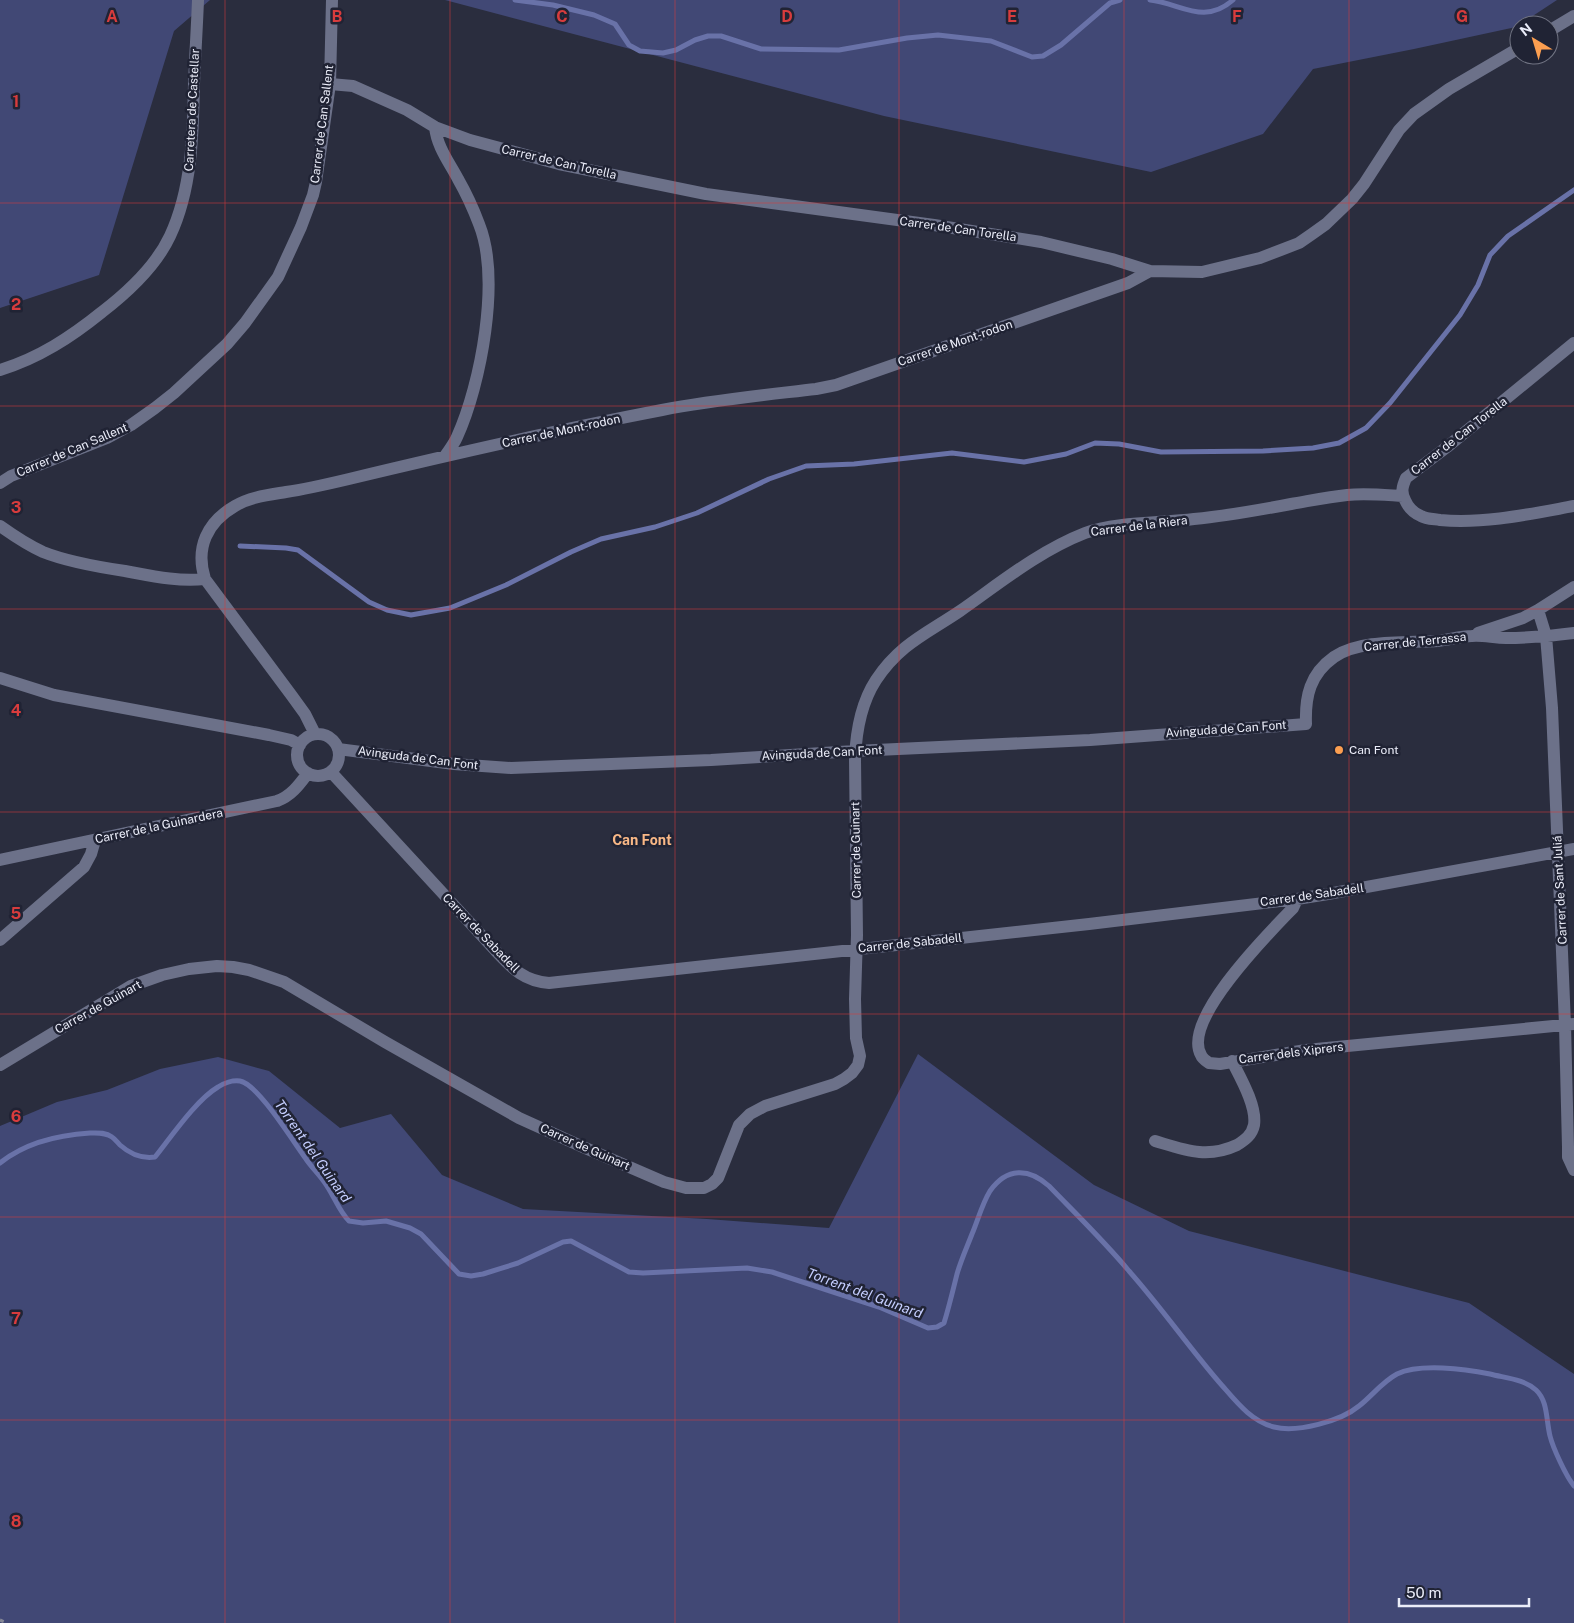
<svg xmlns="http://www.w3.org/2000/svg" width="1574" height="1623" font-family="'Public Sans',sans-serif">
<rect width="100%" height="100%" fill="#2a2d3e"/>
<!-- green -->
<path fill="#414875" d="M0,0H210L174,31L99,275L0,308Z
M445,0H1557L1516,27L1414,49L1313,69L1263,134L1151,172L884,116Z
M918,1054L1094,1185L1189,1231L1469,1303L1574,1374V1623H0V1126L57,1102L107,1090L160,1069L218,1057L269,1071L340,1128L391,1114L442,1175L523,1209L707,1219L829,1228Z"/>
<g fill="none" stroke-linecap="round" stroke-linejoin="round">
<!-- stream -->
<path stroke="#6972a8" stroke-width="5" d="M515,0L553,5L594,15L615,24L629,45L640,51L663,53L676,50L695,40L708,36H721L761,49L839,50L907,38L938,35L991,41L1032,57L1043,56L1061,45L1110,3L1120,0
M1150,0C1180,3 1204,26 1233,0
M240,546L286,548L298,550L369,602L387,610L411,615L450,608L506,585L571,552L601,539L655,527L697,513L769,479L806,466L854,464L952,453L1024,462L1066,454L1095,443L1119,444L1161,452L1263,451L1313,448L1339,443L1366,428L1390,403L1460,315L1478,285L1490,255L1508,236L1574,190
M0,1163C25,1143 58,1135 90,1133C97,1133 105,1132 112,1137C115,1139 117,1142 120,1145C130,1154 141,1159 155,1157C171,1137 196,1100 218,1087C224,1083 233,1080 240,1081C258,1084 294,1143 306,1159C312,1168 321,1176 327,1186C335,1198 339,1211 349,1221L363,1223L386,1221L410,1228L421,1234L459,1274L471,1276L483,1274L518,1263L563,1242L571,1241L629,1272L643,1273L747,1268L772,1272L879,1307L928,1328L937,1327L944,1323C949,1307 953,1290 957,1274C961,1260 967,1247 972,1234C978,1220 982,1204 990,1191C1007,1167 1029,1168 1049,1186C1076,1214 1104,1241 1129,1271C1161,1307 1188,1346 1219,1382C1235,1400 1250,1421 1274,1427C1297,1433 1341,1421 1359,1406C1372,1396 1382,1382 1397,1374C1420,1363 1465,1369 1490,1374C1505,1378 1524,1379 1536,1390C1548,1401 1546,1420 1550,1436C1553,1448 1566,1476 1574,1486"/>
<!-- path -->
<path stroke="#868998" stroke-width="3" stroke-dasharray="4 4" stroke-linecap="butt" d="M0,1620L7,1623"/>
<!-- minor -->
<path stroke="#6c7189" stroke-width="12" d="M1549,31L1574,16
M330,84L353,86L407,110L435,127L470,140L559,164L706,194L934,225L1041,242L1112,259L1150,271L1202,272L1260,258L1299,243L1312,234L1326,224L1352,199L1364,184L1399,130L1414,114L1449,89L1519,48
M435,127C437,147 449,162 458,179C466,193 473,208 479,224C501,279 481,384 457,437C454,444 449,450 445,456
M1574,343L1447,447L1406,478C1402,487 1401,492 1405,500C1408,507 1414,513 1421,516C1426,519 1434,519 1440,520C1485,524 1530,514 1574,506
M0,370C39,358 71,337 102,312C128,292 156,266 170,236C192,189 193,135 194,84C195,56 197,28 198,0
M0,483L11,476L107,438L131,425L155,408L174,393L227,344L245,323L278,277L301,227L313,195L316,182L330,84L332,0
M0,526C14,536 27,545 43,552C68,562 98,567 125,571C152,576 178,582 205,579
M1538,610L1546,636L1552,708L1565,1025L1568,1147V1157L1574,1170
M1478,633L1523,618L1538,610L1574,587
M0,678L54,695L269,735L291,740L300,745
M315,734L305,714L292,696L205,579C195,548 207,522 235,506C250,497 268,495 286,492C307,489 328,484 349,479C453,454 557,430 662,410C713,400 765,395 816,389L836,385L1128,283L1150,271
M297 755a21 21 0 1 1 42 0a21 21 0 1 1-42 0Z
M338,749L454,764L511,768L711,760L855,751L1090,740L1306,724C1305,696 1310,674 1334,657C1360,639 1407,643 1438,641C1449,640 1460,636 1472,636C1483,635 1494,638 1506,638C1529,638 1551,636 1574,633
M331,772L495,950C512,968 523,981 549,983L1089,924L1297,899L1328,894L1574,849
M0,860L277,801C291,796 299,785 308,773
M1297,899L1293,908C1270,932 1181,1020 1201,1055C1202,1058 1206,1061 1209,1063L1220,1064L1306,1050L1574,1024
M0,940L84,867L91,854L95,840
M0,1065L131,986L162,975L189,969L217,966L233,967L249,970L284,982L385,1042L519,1118L583,1147L664,1182L686,1188H704L712,1184L718,1178L739,1125L750,1114L765,1106L835,1084L844,1079L852,1073L858,1065L860,1056L856,1038L855,999L857,935L855,759C856,732 861,703 876,680C900,644 926,634 960,611C1000,583 1039,551 1085,533C1115,522 1161,523 1194,519C1226,516 1259,510 1291,504C1309,501 1328,497 1347,495C1365,493 1385,495 1403,496
M1155,1141C1185,1150 1207,1159 1237,1145C1245,1140 1252,1135 1254,1125C1257,1106 1240,1077 1232,1061"/>
</g>
<!-- grid -->
<path fill="none" stroke="#d83c3d" stroke-width="1" stroke-opacity="0.55" d="M225,0V1623M450,0V1623M675,0V1623M899,0V1623M1124,0V1623M1349,0V1623M0,203H1574M0,406H1574M0,609H1574M0,812H1574M0,1014H1574M0,1217H1574M0,1420H1574"/>
<!-- markers -->
<circle fill="#fb9e50" stroke="#202334" stroke-width="2" cx="1339" cy="750" r="5"/>
<g text-anchor="middle" stroke-width="5" stroke-linejoin="round" paint-order="stroke">
<!-- street labels -->
<g font-size="12" fill="#ebedf9" stroke="#202334">
<text transform="translate(192 110) rotate(-87)" y="4">Carretera de Castellar</text>
<text transform="translate(322 124) rotate(-83)" y="4">Carrer de Can Sallent</text>
<text transform="translate(559 162) rotate(13)" y="4">Carrer de Can Torella</text>
<text transform="translate(958 229) rotate(8)" y="4">Carrer de Can Torella</text>
<text transform="translate(955 343) rotate(-19)" y="4">Carrer de Mont-rodon</text>
<text transform="translate(561 431) rotate(-12)" y="4">Carrer de Mont-rodon</text>
<text transform="translate(1459 436) rotate(-38)" y="4">Carrer de Can Torella</text>
<text transform="translate(72 450) rotate(-23)" y="4">Carrer de Can Sallent</text>
<text transform="translate(1139 526) rotate(-7)" y="4">Carrer de la Riera</text>
<text transform="translate(1415 642) rotate(-6)" y="4">Carrer de Terrassa</text>
<text transform="translate(1226 729) rotate(-4)" y="4">Avinguda de Can Font</text>
<text transform="translate(822 753) rotate(-3)" y="4">Avinguda de Can Font</text>
<text transform="translate(418 758) rotate(7)" y="4">Avinguda de Can Font</text>
<text transform="translate(159 826) rotate(-12)" y="4">Carrer de la Guinardera</text>
<text transform="translate(856 850) rotate(-91)" y="4">Carrer de Guinart</text>
<text transform="translate(1560 890) rotate(-93)" y="4">Carrer de Sant Juliá</text>
<text transform="translate(1312 895) rotate(-8)" y="4">Carrer de Sabadell</text>
<text transform="translate(481 933) rotate(46)" y="4">Carrer de Sabadell</text>
<text transform="translate(910 943) rotate(-6)" y="4">Carrer de Sabadell</text>
<text transform="translate(98 1007) rotate(-29)" y="4">Carrer de Guinart</text>
<text transform="translate(1291 1053) rotate(-7)" y="4">Carrer dels Xiprers</text>
<text transform="translate(585 1147) rotate(24)" y="4">Carrer de Guinart</text>
</g>
<!-- poi labels -->
<g font-size="12" fill="#ebedf9" stroke="#202334" text-anchor="start">
<text x="1349" y="754">Can Font</text>
</g>
<!-- neighbourhood labels -->
<g font-size="14" font-weight="bold" fill="#f9b886" stroke="#202334">
<text x="642" y="845">Can Font</text>
</g>
<!-- water labels -->
<g font-size="14" font-style="italic" fill="#c5ceff" stroke="#202334">
<text transform="translate(313 1151) rotate(55)" y="5">Torrent del Guinard</text>
<text transform="translate(865 1293) rotate(20)" y="5">Torrent del Guinard</text>
</g>
</g>
<g font-size="16" text-anchor="middle" font-weight="bold" fill="#d83c3d" stroke="#202334" stroke-width="5" stroke-linejoin="round" paint-order="stroke">
<text x="112" y="22">A</text>
<text x="337" y="22">B</text>
<text x="562" y="22">C</text>
<text x="787" y="22">D</text>
<text x="1012" y="22">E</text>
<text x="1237" y="22">F</text>
<text x="1462" y="22">G</text>
<text x="16" y="107">1</text>
<text x="16" y="310">2</text>
<text x="16" y="513">3</text>
<text x="16" y="716">4</text>
<text x="16" y="919">5</text>
<text x="16" y="1122">6</text>
<text x="16" y="1324">7</text>
<text x="16" y="1527">8</text>
</g>
<!-- north arrow -->
<g transform="translate(1534 40) rotate(322)"><circle r="24" fill="#202334" stroke="#717483"/>
<path d="M0-4L9 19L0 12L-9 19Z" fill="#fb9e50"/>
<text y="-8" font-size="14" font-weight="bold" text-anchor="middle" fill="#ebedf9">N</text>
</g>
<!-- scale -->
<path d="M1399 1598v8h130v-8" fill="none" stroke="#ebedf9" stroke-width="2.5"/>
<text x="1406" y="1598" font-size="15" fill="#ebedf9" stroke="#202334" stroke-width="4" paint-order="stroke">50 m</text>
</svg>
